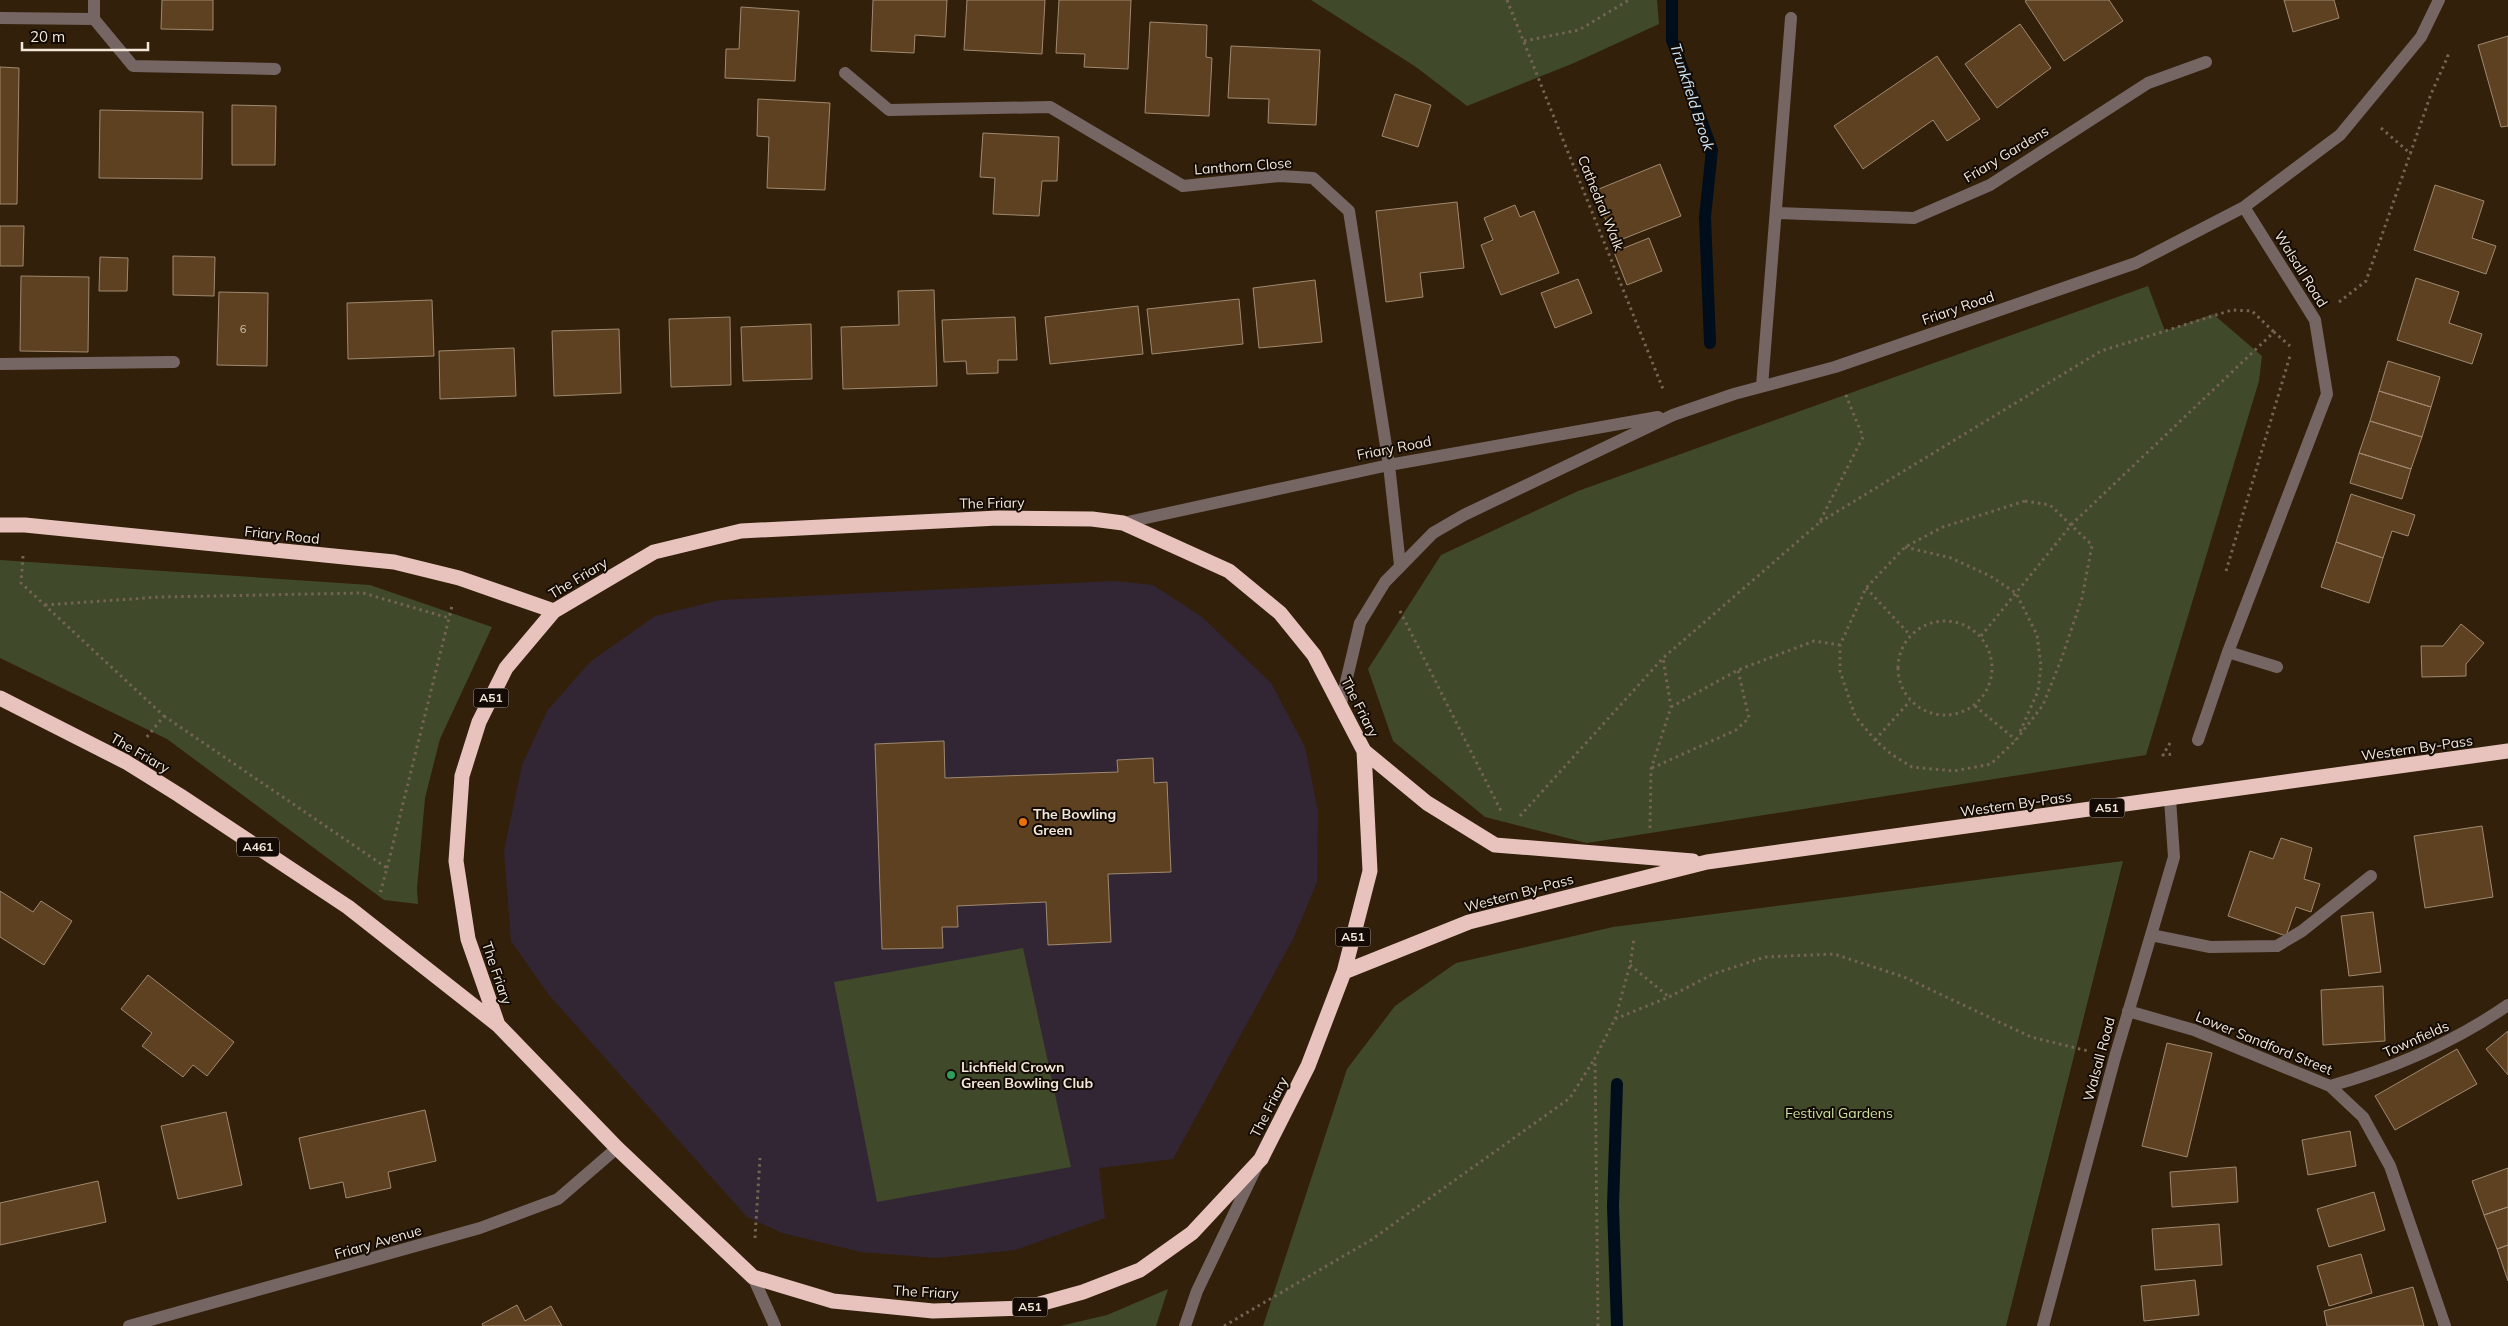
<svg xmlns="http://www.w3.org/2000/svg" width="2508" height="1326" font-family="Mulish,sans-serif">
<rect width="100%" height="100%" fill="#32200a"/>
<!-- commercial -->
<path fill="#322634" d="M1115,581L1153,585L1202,617L1271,683L1305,747L1318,811L1317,882L1293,939L1173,1159L1099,1168L1105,1218L1015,1250L937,1258L861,1252L782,1233L747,1217L549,995L511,941L504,851L522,765L547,711L590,662L655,616L720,600Z"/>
<!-- green -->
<path fill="#40492a" d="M1311,0H1657L1659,24L1574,63L1467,106L1416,67Z
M2148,286L2165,331L2213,314L2262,356L2259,381L2146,755L1587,843L1485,817L1393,741L1368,669L1441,555L1578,491Z
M0,560L370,585L492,627L440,739L425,798L417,888L418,904L384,900L167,739L0,658Z
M2123,861L2006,1326H1263L1347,1069L1395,1006L1456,963L1613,927Z
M1023,948L1071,1167L877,1202L834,982Z
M1168,1289L1156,1326H1060L1107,1315Z"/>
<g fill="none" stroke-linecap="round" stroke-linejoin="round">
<!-- stream -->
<path stroke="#000e1b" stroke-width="12" d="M1672,0V40L1712,150L1705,217L1710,343
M1617,1084L1613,1206L1617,1326"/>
</g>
<!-- building -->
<path fill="#5e4120" stroke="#a08971" d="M162,0H213V30L161,29Z
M873,0H947L945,37L915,35L914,53L871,51Z
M967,0H1045L1042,54L964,50Z
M1059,0H1131L1128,69L1084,67L1085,54L1056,53Z
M2027,0H2109L2123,21L2064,61L2025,1Z
M2284,0H2334L2339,18L2293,32Z
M741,7L799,11L795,81L725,78L726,49H739Z
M1150,22L1207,25L1206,57L1212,58L1209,116L1145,113Z
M2020,24L2051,68L1997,108L1965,64Z
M2508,36V126L2501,127L2478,45Z
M1231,46L1320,50L1316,125L1268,123L1269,99L1228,98Z
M1937,56L1980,119L1947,141L1933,120L1863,169L1834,126Z
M0,67L19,68L17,204H0Z
M1395,94L1431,105L1418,147L1382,136Z
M758,99L830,103L825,190L767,188L769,137L757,136Z
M232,105L276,106L275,165H232Z
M100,110L203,112L202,179L99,178Z
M983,133L1059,137L1057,181H1042L1039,216L993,214L995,178L980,177Z
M1660,164L1681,216L1615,242L1594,191Z
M2435,185L2484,201L2472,238L2496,246L2486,274L2414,250Z
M1457,202L1464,268L1420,273L1423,297L1386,302L1376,211Z
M1515,205L1520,217L1534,211L1559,273L1501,295L1481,245L1493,240L1484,218Z
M0,226H24L23,266H0Z
M1649,238L1662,271L1627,285L1614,252Z
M173,256L215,257L214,296L173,295Z
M100,257L128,258L127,291H99Z
M21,276L89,277L88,352L20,351Z
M2416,278L2459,292L2449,323L2482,334L2472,364L2397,340Z
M1578,279L1592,313L1555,328L1541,293Z
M1315,280L1322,342L1259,348L1253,288Z
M934,290L937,386L843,389L841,327L899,325L898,291Z
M219,292L268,293L267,366L217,365Z
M1239,299L1243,344L1152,354L1147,309Z
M432,300L434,356L348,359L347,303Z
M1138,306L1143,354L1050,364L1045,317Z
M730,317L731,385L671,387L669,319Z
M1015,317L1017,360H998V373L967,374L966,361L944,362L942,320Z
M811,324L812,379L743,381L741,327Z
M619,329L621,393L554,396L552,331Z
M514,348L516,396L440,399L439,351Z
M2388,361L2440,377L2431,407L2379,391Z
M2379,391L2431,407L2422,437L2370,421Z
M2370,421L2422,437L2411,469L2359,453Z
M2359,453L2411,469L2402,499L2350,483Z
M2351,494L2415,515L2408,536L2392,531L2383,558L2336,542Z
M2336,542L2383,558L2369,603L2321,587Z
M2461,624L2484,643L2466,664V676L2422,677L2421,646H2443Z
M944,741L945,778L1118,772L1117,760L1153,758L1154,783L1167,782L1171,872L1108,874L1111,942L1048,945L1046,902L957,906L958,927H942L943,948L882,949L875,744Z
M2482,826L2493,897L2425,908L2414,836Z
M2281,838L2312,848L2304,879L2320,884L2311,912L2296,907L2286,936L2228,916L2250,851L2273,859Z
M0,891L33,912L41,901L72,921L44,965L0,937Z
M2373,912L2381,972L2349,976L2341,916Z
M148,975L234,1042L207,1076L193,1065L183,1077L142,1046L152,1033L121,1009Z
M2383,986L2385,1041L2323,1045L2321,990Z
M2508,1031V1075L2486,1049Z
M2167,1043L2212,1053L2187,1157L2142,1146Z
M2457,1049L2477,1084L2395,1130L2375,1096Z
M425,1110L436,1161L388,1172L391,1188L346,1198L343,1182L310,1189L299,1138Z
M226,1112L242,1185L178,1199L161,1126Z
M2350,1131L2356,1166L2308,1175L2302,1140Z
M2236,1167L2238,1202L2172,1207L2170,1172Z
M2508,1168V1207L2484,1215L2472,1181Z
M98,1181L106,1222L0,1245V1203Z
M2374,1192L2385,1230L2329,1247L2317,1209Z
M2508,1207V1245L2497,1249L2484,1215Z
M2219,1224L2222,1265L2155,1270L2152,1229Z
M2508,1245V1281L2497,1249Z
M2361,1254L2372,1293L2329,1306L2317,1266Z
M2195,1280L2199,1315L2144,1321L2141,1286Z
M2413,1287L2424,1326H2327L2324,1311Z
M517,1305L525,1321L551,1306L562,1326H483L482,1324Z"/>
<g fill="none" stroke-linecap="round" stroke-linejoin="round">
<!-- path -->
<path stroke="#746451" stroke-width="3" stroke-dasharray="2.5 4" stroke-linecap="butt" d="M1507,0L1663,389
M1524,41L1579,30L1629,0
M2381,128L2411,154
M2339,302L2366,281L2431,94L2448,56L2445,54
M2025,501L2050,505L2092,545L2082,598L2061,660L2043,705L2016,740L1991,764L1954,771L1912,767L1891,754L1875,740L1855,716L1840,671V645L1866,588L1905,547L1943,527Z
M1820,522L2101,351L2232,310L2252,311L2274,332
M1905,547L1951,558L1990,576L2016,593L2037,635L2041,666L2038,691L2019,734
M23,556L21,583L164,716L146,738
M2226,571L2290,356
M1866,588L1910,635
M45,605L160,597L363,593L449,618
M1400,611L1502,813
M1898 668a47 47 0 1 1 94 0a47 47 0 1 1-94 0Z
M1981,636L2072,524L2274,332L2290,346
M1975,706L2016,740
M1671,707L1738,670L1814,641L1840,645
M164,716L387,868L380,894
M1875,740L1910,701
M2170,743L2163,755L2173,754
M1652,768L1736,730L1749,718L1738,670
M1520,816L1663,658L1819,523L1863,437L1845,393
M1650,828L1651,769L1671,707L1663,658
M387,868L452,606
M1630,965L1669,997
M1615,1019L1630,965L1634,939
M755,1238L760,1158
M1224,1326L1371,1240L1570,1098L1595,1058
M1598,1326L1595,1058L1615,1019L1669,997L1713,974L1765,957L1834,954L1904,977L2031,1037L2088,1051"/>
<!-- minor -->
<path stroke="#756664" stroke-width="12" d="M0,18L94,19V0
M94,19L133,66L275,69
M845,73L889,110L1050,107L1183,186L1280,176L1313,178L1349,211L1389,465L1400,565
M1776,213L1914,218L1990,185L2148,83L2206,62
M0,364L174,362
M1762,386L1791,18
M1123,523L1389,465L1658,417
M2228,652L2277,667
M1341,703L1360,623L1385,582L1433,533L1464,515L1673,415L1734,394L1835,367L2136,263L2244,207L2340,135L2421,37L2439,0
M2198,740L2228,652L2327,394L2315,320L2244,207
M2151,935L2210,947L2277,946L2302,931L2371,876
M2128,1011L2194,1030L2330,1086L2363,1117L2390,1166L2445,1326
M2330,1086C2395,1068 2453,1043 2508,1005
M753,1277L775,1326
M129,1326L480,1228L558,1199L617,1148
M1185,1326L1197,1291L1256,1168
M2043,1326L2115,1057L2174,857L2170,799"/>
<!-- highway -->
<path stroke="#e8c3bd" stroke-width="15" d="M998,518L1092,519L1123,523L1229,571L1280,613L1314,655L1364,751L1370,871L1344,972L1308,1066L1261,1159L1192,1233L1140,1270L1083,1292L1025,1308L933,1311L833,1301L753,1277L617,1148L498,1025L468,939L456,861L462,776L479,722L506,668L554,611L654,552L741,531Z
M0,525H25L394,562L459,578L554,611
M0,698L126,762L179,795L348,907L498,1025
M1364,751L1427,803L1495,845L1693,861
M1344,972L1469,922L1707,862L2508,751"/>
</g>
<!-- markers -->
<circle fill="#e8710a" stroke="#130b04" stroke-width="2" cx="1023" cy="822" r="5"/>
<circle fill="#2e9e5b" stroke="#130b04" stroke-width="2" cx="951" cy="1075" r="5"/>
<g text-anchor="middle" stroke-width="4" stroke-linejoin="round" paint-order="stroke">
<!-- number labels -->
<g font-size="11" fill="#cebeac">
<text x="243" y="333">6</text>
</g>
<!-- shield labels -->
<g fill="#130b04" stroke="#b0a59a" stroke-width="1">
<rect x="473.5" y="688.5" width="35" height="19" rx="4"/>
<rect x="2089.5" y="798.5" width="35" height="19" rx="4"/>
<rect x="237" y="837.5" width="42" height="19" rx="4"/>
<rect x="1335.5" y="927.5" width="35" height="19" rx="4"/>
<rect x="1012.5" y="1297.5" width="35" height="19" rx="4"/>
</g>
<g font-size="12" font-weight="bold" fill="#f3e7da">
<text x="491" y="702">A51</text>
<text x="2107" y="812">A51</text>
<text x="258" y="851">A461</text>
<text x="1353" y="941">A51</text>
<text x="1030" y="1311">A51</text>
</g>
<!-- street labels -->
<g font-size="14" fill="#f3e7da" stroke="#130b04">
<text transform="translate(2006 154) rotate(-31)" y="5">Friary Gardens</text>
<text transform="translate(1243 166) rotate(-4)" y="5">Lanthorn Close</text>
<text transform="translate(1601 203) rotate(68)" y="5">Cathedral Walk</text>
<text transform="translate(2301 269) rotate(58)" y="5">Walsall Road</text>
<text transform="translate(1958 308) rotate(-19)" y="5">Friary Road</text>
<text transform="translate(1394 448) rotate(-11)" y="5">Friary Road</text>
<text transform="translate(992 503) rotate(-1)" y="5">The Friary</text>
<text transform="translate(282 535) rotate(6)" y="5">Friary Road</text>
<text transform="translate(578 578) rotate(-31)" y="5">The Friary</text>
<text transform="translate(1360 707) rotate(63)" y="5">The Friary</text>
<text transform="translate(2417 748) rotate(-8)" y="5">Western By-Pass</text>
<text transform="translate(140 753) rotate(30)" y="5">The Friary</text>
<text transform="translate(2016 804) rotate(-8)" y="5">Western By-Pass</text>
<text transform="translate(1519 893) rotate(-15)" y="5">Western By-Pass</text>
<text transform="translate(497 973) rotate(71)" y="5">The Friary</text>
<text transform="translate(2416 1039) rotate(-24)" y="5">Townfields</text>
<text transform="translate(2264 1043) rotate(22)" y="5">Lower Sandford Street</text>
<text transform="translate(2099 1059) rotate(-75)" y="5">Walsall Road</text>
<text transform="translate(1269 1107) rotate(-63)" y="5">The Friary</text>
<text transform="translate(378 1242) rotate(-16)" y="5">Friary Avenue</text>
<text transform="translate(926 1292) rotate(3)" y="5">The Friary</text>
</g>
<!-- poi labels -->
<g font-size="14" font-weight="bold" fill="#f3e7da" stroke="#130b04" text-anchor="start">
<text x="1033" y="819">The Bowling<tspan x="1033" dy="16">Green</tspan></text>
<text x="961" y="1072">Lichfield Crown<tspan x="961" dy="16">Green Bowling Club</tspan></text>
</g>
<!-- park labels -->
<g font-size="14" fill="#cce29e" stroke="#130b04">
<text x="1839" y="1118">Festival Gardens</text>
</g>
<!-- water labels -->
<g font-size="15" font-style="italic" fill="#cde6f9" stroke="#130b04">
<text transform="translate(1692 97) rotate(72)" y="5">Trunkfield Brook</text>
</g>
</g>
<!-- scale -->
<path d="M22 42v8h126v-8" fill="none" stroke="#f3e7da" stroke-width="2.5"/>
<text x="30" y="42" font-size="15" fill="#f3e7da" stroke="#130b04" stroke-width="4" paint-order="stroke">20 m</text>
</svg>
